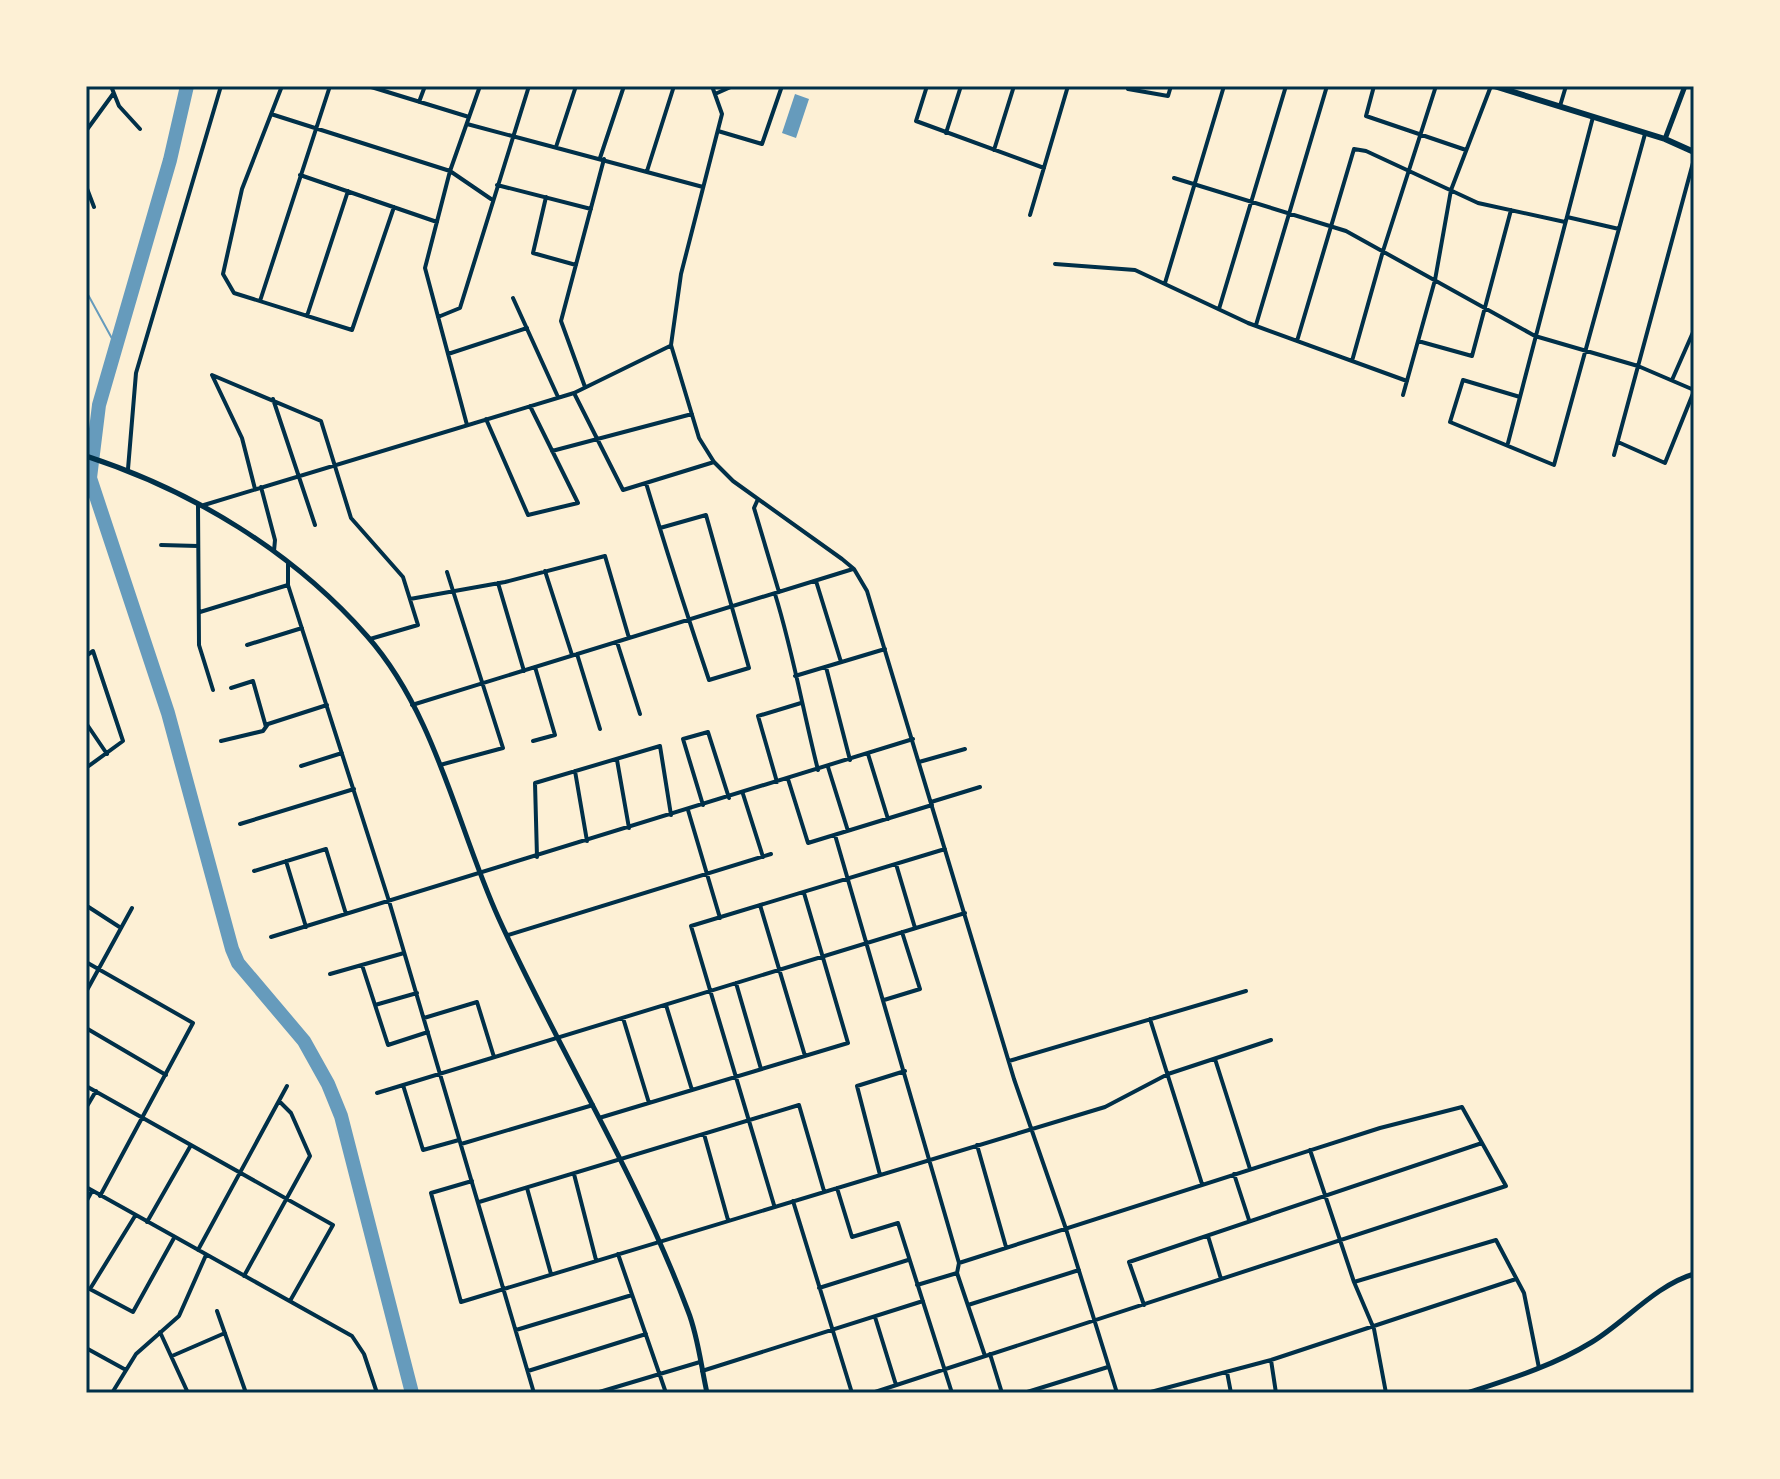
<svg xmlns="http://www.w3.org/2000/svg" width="1780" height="1479" font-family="'Asap Condensed',sans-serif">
<rect width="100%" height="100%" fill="#fdf0d5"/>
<!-- water -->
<path fill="#669bbc" d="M795,94L809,99L796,138L782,133Z"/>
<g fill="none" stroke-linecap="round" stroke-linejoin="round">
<!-- stream -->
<path stroke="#669bbc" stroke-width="2" d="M86,291L115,344"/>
<!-- river -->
<path stroke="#669bbc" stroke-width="14" d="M187,86L170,160L99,405L90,478L168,713L232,949L238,963L304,1041L328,1084L341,1116L412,1393"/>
<!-- minor -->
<path stroke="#003049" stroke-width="4" d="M111,86L119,106L140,129
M282,86L242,189L223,274L234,293L352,330L394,207
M368,86L469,117
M712,86L722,114L681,274L671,345L699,438L714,462L733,481L842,559L854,569L867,591L1014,1079L1066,1229L1117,1393
M927,86L916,121L1044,168
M1129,86L1128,89L1168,96L1171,86
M1374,86L1366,116L1466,150
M715,94L733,86
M419,102L425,86
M1560,106L1566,86
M271,114L450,171L491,199
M467,124L703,187
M86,131L113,94
M718,131L762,144L782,86
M946,133L961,86
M556,147L576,86
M994,150L1014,86
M600,158L624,86
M647,171L674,86
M300,175L437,222
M1174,178L1346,231L1535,336L1638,366L1694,390
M497,185L591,209
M86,186L94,207
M546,197L533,253L576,265
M1030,215L1068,86
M1567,217L1619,229
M1055,264L1135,270L1248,323L1407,381
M1165,283L1224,86
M513,298L558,397
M260,301L330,86
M1219,309L1286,86
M307,316L348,191
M438,317L460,308L529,86
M1256,325L1327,86
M1297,341L1354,149L1366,151L1478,203L1565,222
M1418,341L1472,356L1511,210
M448,354L527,328
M1352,361L1383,251L1436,86
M1672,380L1694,330
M585,387L561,321L604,159
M574,393L623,490L714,462
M1403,395L1435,280L1451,190L1491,86
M1520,397L1463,380L1450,422L1554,465L1645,134
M273,399L315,525
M486,419L528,515L578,503L530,406
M467,425L425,268L450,171L480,86
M1618,442L1665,463L1694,391
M1508,443L1593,117
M552,451L692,414
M1614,455L1694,159
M128,469L136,373L221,86
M646,483C666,549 687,615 709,680L749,668L706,515L660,528
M261,487L275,540L274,551
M255,489L242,438L212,375L321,421L351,518L403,577L418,625L370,639
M758,499L754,508L779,592
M198,505L199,645L213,690
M204,505L574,393L670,346
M161,545L198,546
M288,564V585L389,901L534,1393
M545,571L572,655
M816,581L841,662
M498,583L524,671
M775,594C793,652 803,711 818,770
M410,599L505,582L605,556L629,638
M200,612L288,585
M617,642L640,714
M247,645L302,628
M577,654L600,729
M86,656L93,651L123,741L86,768
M826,667L850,760
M795,676L885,649
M231,688L253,681L266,727
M412,705L853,569
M86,723L107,754
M221,741L263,731L268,724L327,705
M533,741L555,735L535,667
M868,754L888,819
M617,760L629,828
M919,762L965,749
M440,765L503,748L447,572
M301,766L342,753
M828,767L848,831
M575,771L587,841
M788,779L808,843L932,805
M777,782L758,716L801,703
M743,794L763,857
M931,802L980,787
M703,805L683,739L708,732L729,798
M688,810L720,918
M86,821L87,906L121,928
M240,824L354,789
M835,835L959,1263L957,1273L985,1356
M537,857L535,783L660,746L671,815
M286,861L306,927
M896,864L915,928
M254,871L326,849L346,914
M760,905L805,1056
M508,935L771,854
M271,937L913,739
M86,962L193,1023L100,1196
M362,965L388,1045L428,1032
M330,974L404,953
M736,983L761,1069
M86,992L132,908
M884,1000L920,989L902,932
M375,1005L417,993
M666,1005L692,1090
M424,1018L477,1002L494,1057
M623,1018L649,1103
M1150,1019L1202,1184
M86,1028L166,1075
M1215,1059L1250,1169
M1009,1061L1246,991
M403,1085L423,1150L459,1140
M86,1086L333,1225L290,1301
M377,1093L965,913
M86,1108L96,1091
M599,1118L848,1043L804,893
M704,1134L728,1220
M461,1144L593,1105
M977,1145L1006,1247
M1310,1150L1354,1282L1374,1329L1386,1393
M574,1174L596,1260
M1234,1174L1249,1220
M880,1175L857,1086L905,1071
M472,1181L431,1193L461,1302L1105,1107L1168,1074L1271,1040
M86,1187L352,1336L364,1354L377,1393
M527,1188L551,1274
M837,1188L852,1237L898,1223L952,1393
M793,1201L852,1393
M86,1202L92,1191
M479,1202L799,1105L824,1191
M774,1205L691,926L945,849
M147,1222L191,1145
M1208,1236L1221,1279
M198,1250L287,1086
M618,1254L666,1393
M244,1276L310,1156L291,1113L279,1101
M1354,1282L1496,1240L1524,1293L1539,1368
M917,1285L957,1273
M86,1287L133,1312L174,1238
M819,1288L908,1260
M90,1289L135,1216
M968,1305L1079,1270
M1144,1305L1129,1262L1482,1143
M217,1311L246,1393
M875,1317L896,1385
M516,1330L632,1295
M160,1332L188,1393
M86,1348L126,1370
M990,1354L1002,1393
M172,1356L225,1333
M1271,1360L1276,1393
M528,1371L646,1334
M702,1371L923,1301
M1227,1372L1231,1393
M112,1393L136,1354L179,1316L206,1255
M596,1393L700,1362
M872,1393L1506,1186L1462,1107L1380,1128L959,1263
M1024,1393L1108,1367
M1147,1393L1271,1360L1516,1279"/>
<!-- tertiary -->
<path stroke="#003049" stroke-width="5" d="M1665,139L1685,86
M86,456C193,491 292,551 367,636C436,714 457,827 499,919C559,1051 637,1175 688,1311C698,1336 701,1366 707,1393
M1467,1393C1510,1379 1553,1366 1592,1342C1625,1322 1656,1285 1694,1274"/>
<!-- primary -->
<path stroke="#003049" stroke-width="6" d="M1494,86L1665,139L1694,152"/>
</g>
<!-- border -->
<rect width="1780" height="1479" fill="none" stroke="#fdf0d5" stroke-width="176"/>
<rect x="88" y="88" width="1604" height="1303" fill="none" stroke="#003049" stroke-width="3"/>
</svg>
